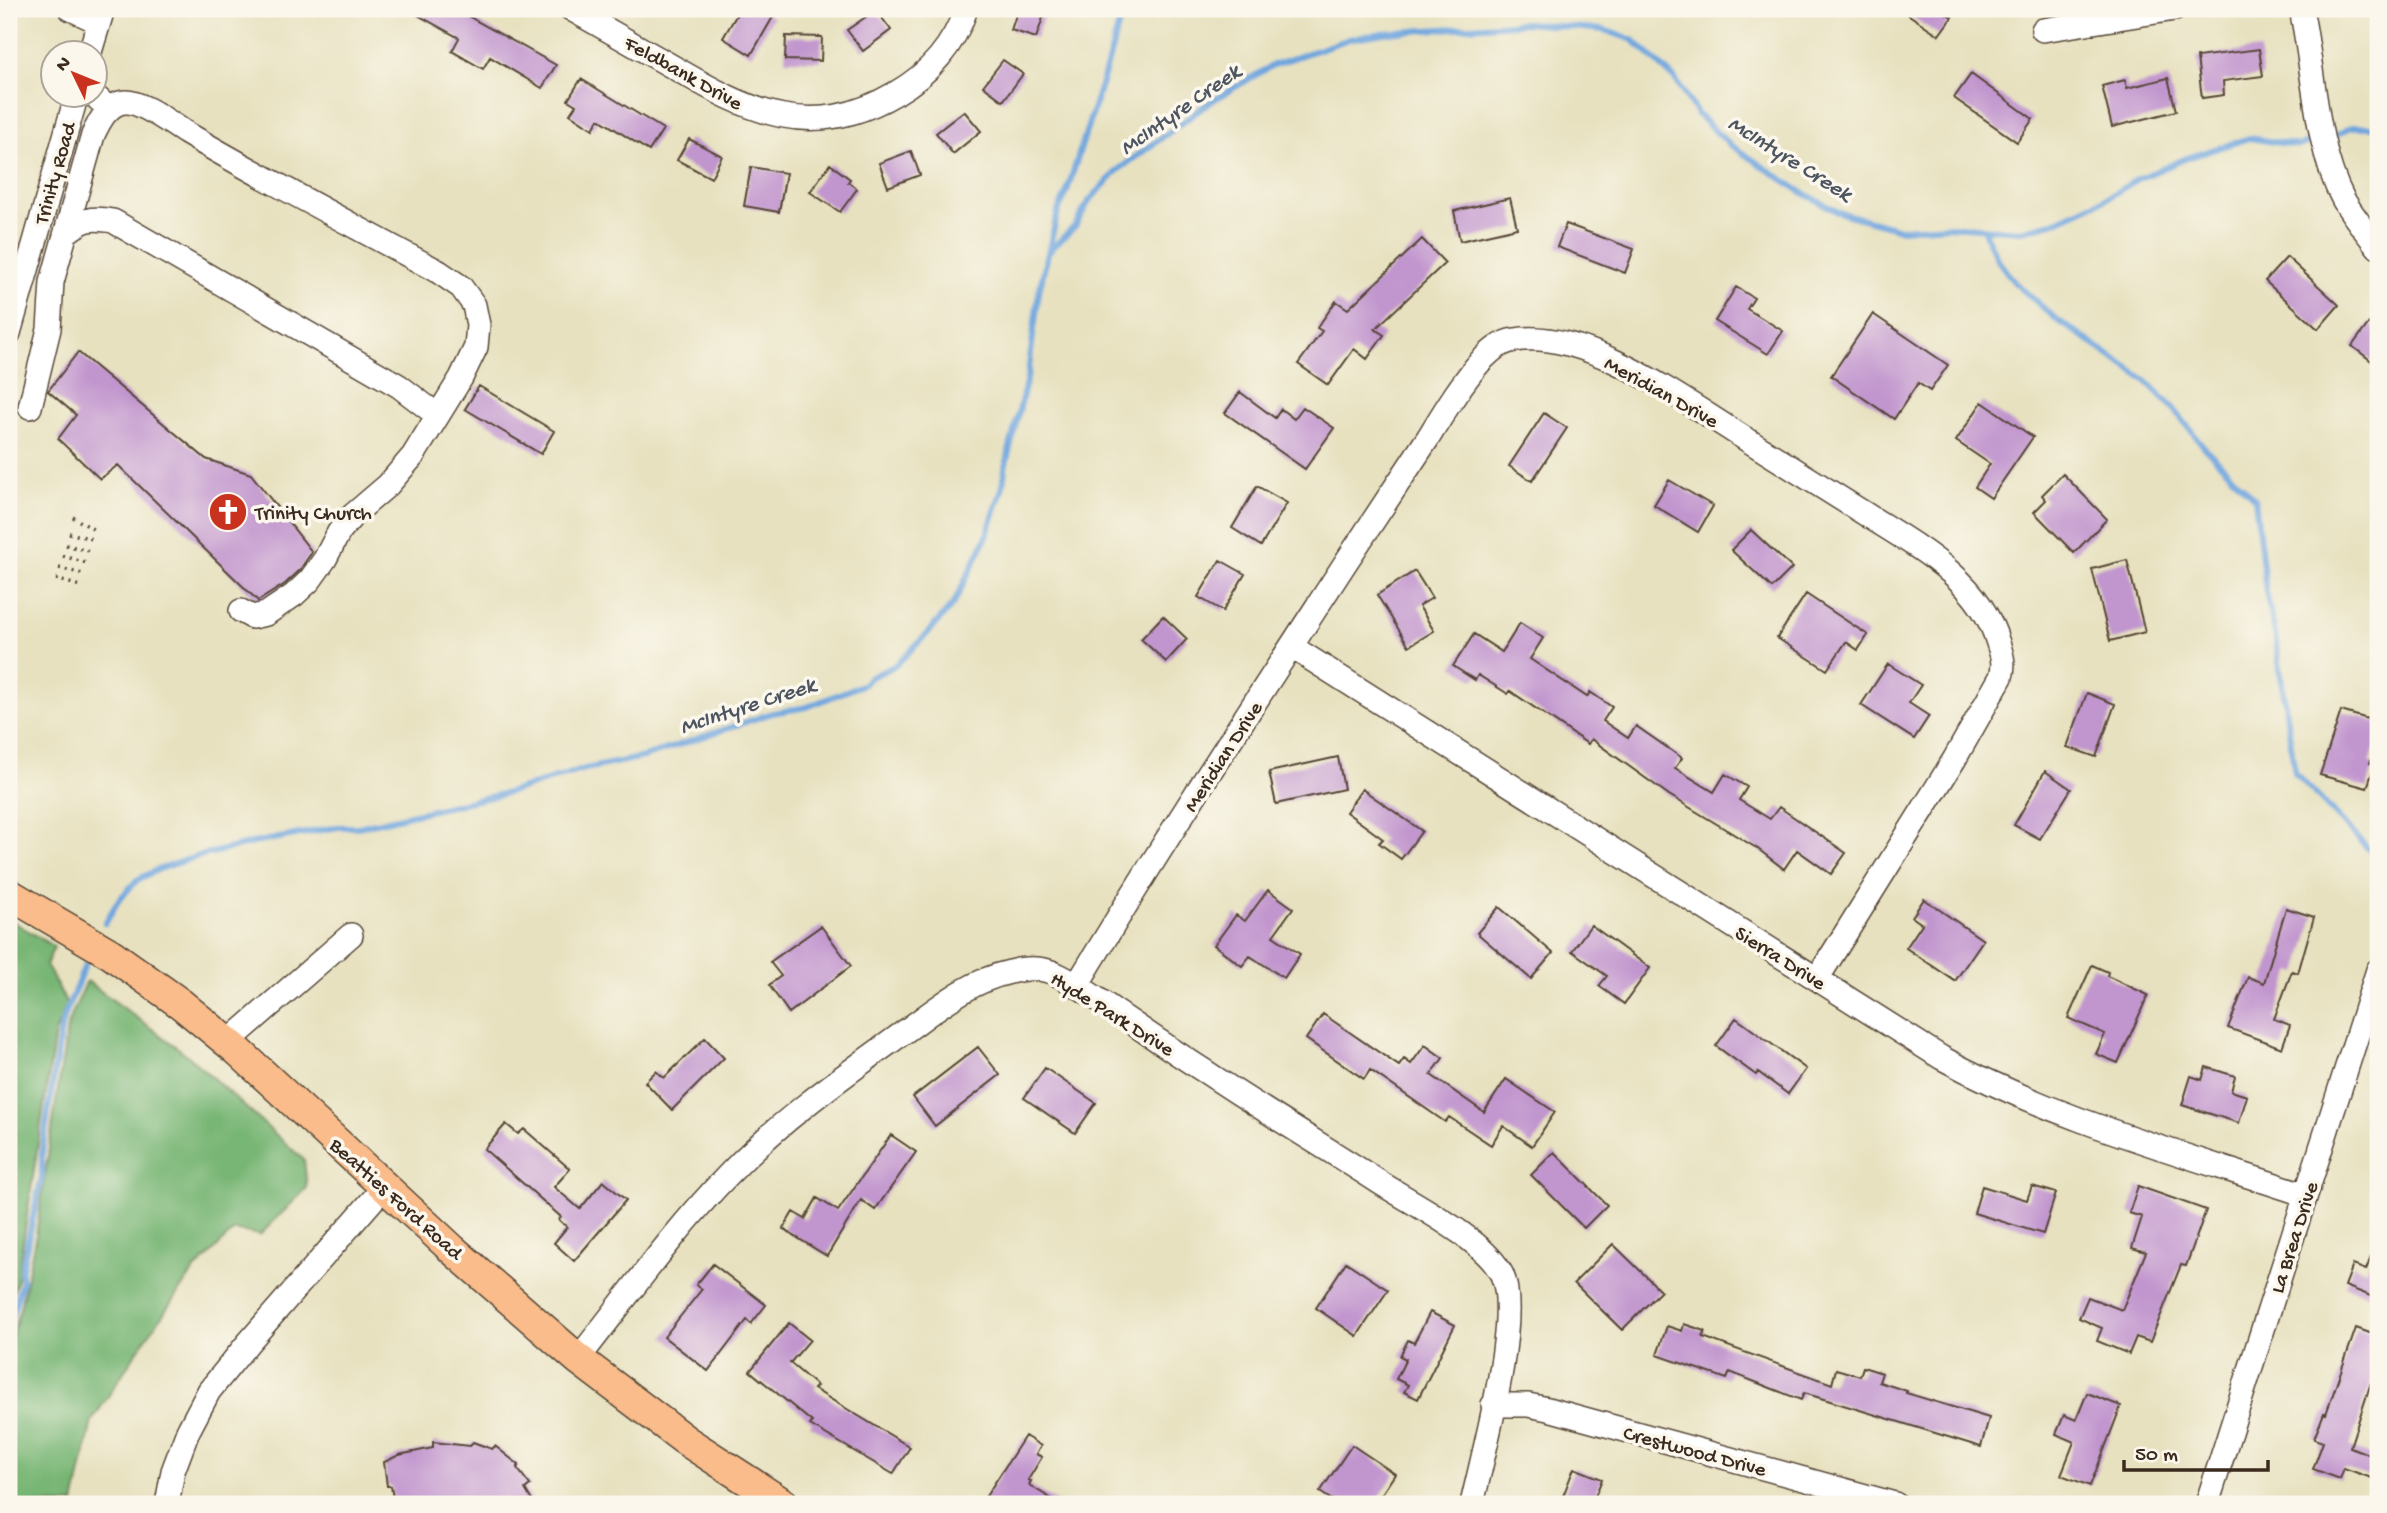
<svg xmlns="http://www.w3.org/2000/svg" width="2387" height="1513" font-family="'Gochi Hand',sans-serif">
<rect width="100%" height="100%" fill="#fbf7ec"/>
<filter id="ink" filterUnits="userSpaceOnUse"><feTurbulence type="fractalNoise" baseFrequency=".0143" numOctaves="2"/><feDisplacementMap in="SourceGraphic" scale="14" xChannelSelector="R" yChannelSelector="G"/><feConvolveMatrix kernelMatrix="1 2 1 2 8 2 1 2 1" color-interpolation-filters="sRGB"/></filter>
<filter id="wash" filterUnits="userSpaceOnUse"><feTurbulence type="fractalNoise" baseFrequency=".00686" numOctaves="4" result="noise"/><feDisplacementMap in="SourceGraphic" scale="28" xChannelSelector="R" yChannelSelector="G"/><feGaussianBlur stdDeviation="1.57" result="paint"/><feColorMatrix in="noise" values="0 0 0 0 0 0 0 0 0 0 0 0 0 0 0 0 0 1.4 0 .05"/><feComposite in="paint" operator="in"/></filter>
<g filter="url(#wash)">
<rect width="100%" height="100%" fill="#e7e1bf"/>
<!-- forest -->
<path fill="#78b675" stroke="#5a704a" stroke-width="2" d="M9,919L54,947L46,965L67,1004L55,1033L17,1281L9,1305Z
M87,981L186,1054L304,1160L307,1188L260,1235L234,1230L192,1273L138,1350L92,1421L74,1504H9V1344L20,1309L36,1235L68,1023Z"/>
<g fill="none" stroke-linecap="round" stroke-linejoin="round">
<!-- stream -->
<path stroke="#6fa6de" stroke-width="6" d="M2335,136L2351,127H2378
M1983,228L1997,259L2014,282L2056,319L2144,379L2174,409L2205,448L2255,499L2266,592L2275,634L2295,773L2378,859
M1049,251L1075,226L1089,201L1118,170L1210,102L1273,65L1349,39L1383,33L1527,23L1604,30L1633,40L1675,79L1698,115L1729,144L1800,191L1838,212L1900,229L1951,226L2021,231L2052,223L2107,198L2138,179L2187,158L2249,138L2299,146L2311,141
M105,923L118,901L137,880L157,870L195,857L252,843L338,827H358L507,793L585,769L644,757L772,713L807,707L864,684L869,678L896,665L926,635L954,603L986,538L1003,486L1005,468L1028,374L1039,291L1058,211L1066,194L1104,76L1123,9
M9,1325L22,1282L21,1272L42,1176V1152L62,1022L85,965"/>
</g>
<g id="blocks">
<!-- building -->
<path fill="#c195ce" d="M407,9H455L556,65L542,88L490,57L483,69L452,51L459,38Z
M740,9H759L773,17L751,55L723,38Z
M1018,9H1046L1036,38L1011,30Z
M1900,9H1939L1952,17L1939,35Z
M876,10L891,30L863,51L847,30Z
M786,36L822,37L821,61L785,60Z
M2259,49L2263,76L2223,81L2224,95L2202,98L2197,57Z
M1003,60L1023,74L1003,101L983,86Z
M1971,74L2033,119L2017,142L1954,98Z
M2168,78L2176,111L2112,127L2102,86L2125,80L2127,88Z
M581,79L663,129L649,151L599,119L593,129L570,114L576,105L568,100Z
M964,111L981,131L953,154L936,133Z
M689,139L722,156L711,178L677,160Z
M911,151L920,175L888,187L879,163Z
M830,164L850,179L848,182L857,189L840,212L810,192Z
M751,167L786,173L779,212L744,206Z
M1510,198L1517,228L1460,241L1454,211Z
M1566,224L1634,249L1625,273L1557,247Z
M1422,239L1445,263L1375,329L1384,335L1367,359L1354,349L1328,385L1298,364L1322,331L1317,328L1336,301L1348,309Z
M2287,257L2339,305L2318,329L2265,281Z
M1736,287L1754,298L1747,309L1783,331L1768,354L1715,321Z
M1873,314L1948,365L1930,391L1918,383L1894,419L1831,376Z
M2369,323L2378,330V366L2352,346Z
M78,352L206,459L251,474L312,552L299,571L285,584L258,601L118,465L100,479L58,439L76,415L48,391Z
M479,386L554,431L541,454L465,409Z
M1240,392L1275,418L1281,409L1294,419L1303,407L1334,428L1305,469L1225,413Z
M1982,402L2033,437L1991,498L1975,487L1990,464L1956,441Z
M1544,413L1567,428L1532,481L1509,466Z
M2063,474L2107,519L2074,553L2034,512L2046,500L2042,495Z
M1669,480L1713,506L1698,532L1654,505Z
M1257,486L1287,503L1261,546L1232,528Z
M1751,530L1792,568L1772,588L1731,550Z
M1220,560L1245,574L1223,611L1198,597Z
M2127,560L2145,632L2110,641L2092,569Z
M1415,571L1432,598L1419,606L1434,631L1409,646L1377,595Z
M1806,594L1868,635L1858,650L1846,642L1827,670L1777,638Z
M1163,616L1187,639L1166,662L1141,639Z
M1520,623L1543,638L1530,659L1587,697L1590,692L1612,707L1603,721L1628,738L1636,726L1682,758L1675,768L1714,792L1725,774L1747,787L1739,800L1770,819L1779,807L1846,853L1831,874L1797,850L1784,869L1758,849L1669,795L1591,739L1588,744L1510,691L1508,694L1478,675L1475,680L1453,666L1474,634L1502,652Z
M1888,664L1921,685L1909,703L1929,716L1914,739L1861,705Z
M2087,693L2115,704L2096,757L2067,747Z
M2341,711L2378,722V738L2370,763L2375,764L2367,788L2320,775Z
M1338,757L1344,789L1276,804L1269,772Z
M2045,771L2071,789L2040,839L2014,825Z
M1362,789L1422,831L1401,859L1379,843L1383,839L1346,812Z
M1268,890L1293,908L1273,936L1300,954L1284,978L1250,956L1242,966L1214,945L1236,915L1245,921Z
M1924,899L1983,940L1955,981L1906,948L1922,924L1912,917Z
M1499,907L1553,953L1531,979L1477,933Z
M2286,908L2314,917L2298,973L2292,971L2274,1019L2290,1025L2282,1048L2228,1028L2248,977L2264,983Z
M1591,925L1650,968L1624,1004L1599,986L1607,976L1572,951Z
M821,926L851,966L789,1013L769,985L781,976L770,962Z
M2092,965L2108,972L2107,976L2148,995L2118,1063L2096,1054L2105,1034L2068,1018Z
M1323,1014L1399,1066L1404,1059L1411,1064L1425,1045L1443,1058L1431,1075L1484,1112L1506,1079L1555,1112L1532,1146L1503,1126L1491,1145L1449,1117L1445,1122L1370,1070L1364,1079L1306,1039Z
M1736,1018L1806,1069L1788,1094L1758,1072L1756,1075L1716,1046Z
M705,1038L724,1058L672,1110L645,1082L656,1071L664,1078Z
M978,1047L1000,1075L935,1126L913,1097Z
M2206,1067L2235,1076L2231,1091L2247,1096L2239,1123L2182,1105L2191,1076L2202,1080Z
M1045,1068L1096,1103L1075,1133L1024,1098Z
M506,1124L518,1134L524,1129L570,1169L554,1187L580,1209L603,1181L626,1200L574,1261L554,1243L567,1227L559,1220L561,1217L484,1149Z
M891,1135L916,1152L875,1210L861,1200L827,1256L783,1229L793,1212L805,1219L817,1198L838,1211Z
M1554,1152L1607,1205L1584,1228L1531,1175Z
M1982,1186L2027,1200L2032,1186L2056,1193L2043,1234L1974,1213Z
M2138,1186L2206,1210L2186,1266L2181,1265L2150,1342L2136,1337L2129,1354L2097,1341L2102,1328L2079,1318L2088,1297L2122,1310L2146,1252L2132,1248L2142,1217L2129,1213Z
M2377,1241L2378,1242V1299L2345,1286L2353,1265L2366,1270Z
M1613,1244L1661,1291L1622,1330L1574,1283Z
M1346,1262L1388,1290L1357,1336L1316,1308Z
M713,1264L766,1305L751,1324L747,1320L708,1371L664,1337L702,1289L696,1285Z
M1430,1312L1455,1325L1418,1399L1404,1392L1408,1385L1396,1379L1406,1359L1400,1356L1408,1340L1414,1343Z
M789,1323L810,1340L790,1363L817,1386L814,1389L910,1447L893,1474L810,1425L812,1422L750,1371Z
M1684,1324L1705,1331L1703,1337L1832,1384L1836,1369L1860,1376L1863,1367L1882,1373L1879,1382L1907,1391L1906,1393L1989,1418L1981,1447L1804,1393L1801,1400L1730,1372L1727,1379L1657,1355L1667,1326L1682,1331Z
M2356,1328L2378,1336V1361L2350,1447L2378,1458V1468L2374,1479L2344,1468L2340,1479L2313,1469L2323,1442L2314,1439L2324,1413L2326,1414Z
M2087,1393L2121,1406L2090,1486L2061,1475L2074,1442L2056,1434L2064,1415L2076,1420Z
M1025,1436L1041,1446L1036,1454L1042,1457L1028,1480L1031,1481L1029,1485L1060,1504H981Z
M433,1442L470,1446L473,1442L492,1449L495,1446L519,1465L517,1468L530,1485L525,1489L534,1504H394L391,1486H387L384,1462L399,1455L433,1448Z
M1352,1445L1395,1474L1375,1504H1338L1320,1492Z
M1574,1468L1602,1479L1592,1504H1560Z"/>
</g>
</g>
<g filter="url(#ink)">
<use href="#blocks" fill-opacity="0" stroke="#554536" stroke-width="2"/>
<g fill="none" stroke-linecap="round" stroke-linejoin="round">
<!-- minor casing -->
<g stroke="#554536" stroke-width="26">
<path id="minor" d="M71,9L99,22
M571,9C605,28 639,48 673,67C750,112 811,143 896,93C929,74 954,45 966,9
M2301,9C2314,68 2315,146 2343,199C2353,216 2365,231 2378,247
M2043,30L2175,9
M90,52L103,9
M93,94L109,109
M66,233C84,219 90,217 113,221L399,386L437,415
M9,333L77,94
M30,407L49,329L52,282L93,135C99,122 108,103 125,102C142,101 171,124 186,133C269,182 355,226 439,272L461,287L474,305L478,325L476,347L461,378L413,456L388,485L353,515L339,532L325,559L310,580L294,595L266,614L252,617L241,611
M1292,647L1942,1058C2056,1120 2184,1154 2306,1195
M1077,985C1163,842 1255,702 1346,562C1374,520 1401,479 1428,438C1444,412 1460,385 1480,362C1490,352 1500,342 1515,340C1584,329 1677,396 1733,431C1775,457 1817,484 1859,510C1912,544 1980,578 1998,643C2002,655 2005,664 2001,677L1954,760L1817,979
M227,1043L351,935
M578,1359C627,1297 674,1230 730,1173C781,1120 841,1078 900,1035C934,1011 968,981 1010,972C1025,968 1043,967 1058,975C1077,984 1094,997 1112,1009C1143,1030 1174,1052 1206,1072C1263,1110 1321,1145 1379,1182C1412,1203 1486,1240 1502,1275C1521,1316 1483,1455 1472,1504
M1493,1405H1528L1548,1409L1895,1504
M167,1504L173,1471L188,1431L209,1391L248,1343L384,1187
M2207,1504L2378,970"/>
</g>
<!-- major casing -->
<g stroke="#554536" stroke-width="33">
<path id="major" d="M9,894L111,954L181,1004L237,1050L453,1250L578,1359L685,1440L784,1504"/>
</g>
<!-- path -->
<path stroke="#554536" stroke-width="3.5" stroke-dasharray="2 5" stroke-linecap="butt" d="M73,517L96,531
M69,533L92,539
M66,545L89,551
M63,556L86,563
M59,568L83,574
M56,579L80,586"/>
<!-- minor -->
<use href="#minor" stroke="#fff" stroke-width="23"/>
<!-- major -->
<use href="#major" stroke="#f9bc8a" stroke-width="30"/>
</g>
</g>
<!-- icons -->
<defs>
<g id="church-disc" transform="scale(2.0125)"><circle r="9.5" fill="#c8321e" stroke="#fbf7ec"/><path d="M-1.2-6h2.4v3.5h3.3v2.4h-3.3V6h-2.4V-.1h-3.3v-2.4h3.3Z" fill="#fff"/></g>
</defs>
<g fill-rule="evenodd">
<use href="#church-disc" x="228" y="512"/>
</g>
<g text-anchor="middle" stroke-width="7" stroke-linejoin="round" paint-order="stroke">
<!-- street labels -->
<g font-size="21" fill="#3b2a1e" stroke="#fbf7ec">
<text transform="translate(684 72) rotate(29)" y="7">Feldbank Drive</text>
<text transform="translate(54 173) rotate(-74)" y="7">Trinity Road</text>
<text transform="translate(1662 391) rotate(29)" y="7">Meridian Drive</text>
<text transform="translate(1222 756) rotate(-57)" y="7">Meridian Drive</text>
<text transform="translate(1781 957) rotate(32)" y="7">Sierra Drive</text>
<text transform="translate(1113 1013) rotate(32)" y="7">Hyde Park Drive</text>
<text transform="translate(397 1198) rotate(42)" y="7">Beatties Ford Road</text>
<text transform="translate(2293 1237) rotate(-72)" y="7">La Brea Drive</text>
<text transform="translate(1695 1450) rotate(15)" y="7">Crestwood Drive</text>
</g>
<!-- poi labels -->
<g font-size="21" fill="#3b2a1e" stroke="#fbf7ec" text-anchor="start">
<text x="255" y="519">Trinity Church</text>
</g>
<!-- water labels -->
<g font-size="23" font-style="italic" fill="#4d5561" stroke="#fbf7ec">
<text transform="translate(1179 108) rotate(-35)" y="8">McIntyre Creek</text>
<text transform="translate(1791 157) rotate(32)" y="8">McIntyre Creek</text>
<text transform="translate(747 704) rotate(-18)" y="8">McIntyre Creek</text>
</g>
</g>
<!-- margin -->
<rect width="2387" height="1513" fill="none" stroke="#fbf7ec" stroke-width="35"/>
<!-- north arrow -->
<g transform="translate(74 74) rotate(313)"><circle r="33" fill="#fbf7ec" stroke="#aea59a" stroke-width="2"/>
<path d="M0-5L12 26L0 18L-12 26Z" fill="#c8321e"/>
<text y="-10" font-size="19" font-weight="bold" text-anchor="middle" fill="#3b2a1e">N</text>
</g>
<!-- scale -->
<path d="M2124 1460v10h144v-10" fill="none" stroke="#3b2a1e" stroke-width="3.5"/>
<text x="2135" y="1460" font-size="21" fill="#3b2a1e" stroke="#fbf7ec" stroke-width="5" paint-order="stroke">50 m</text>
</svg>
